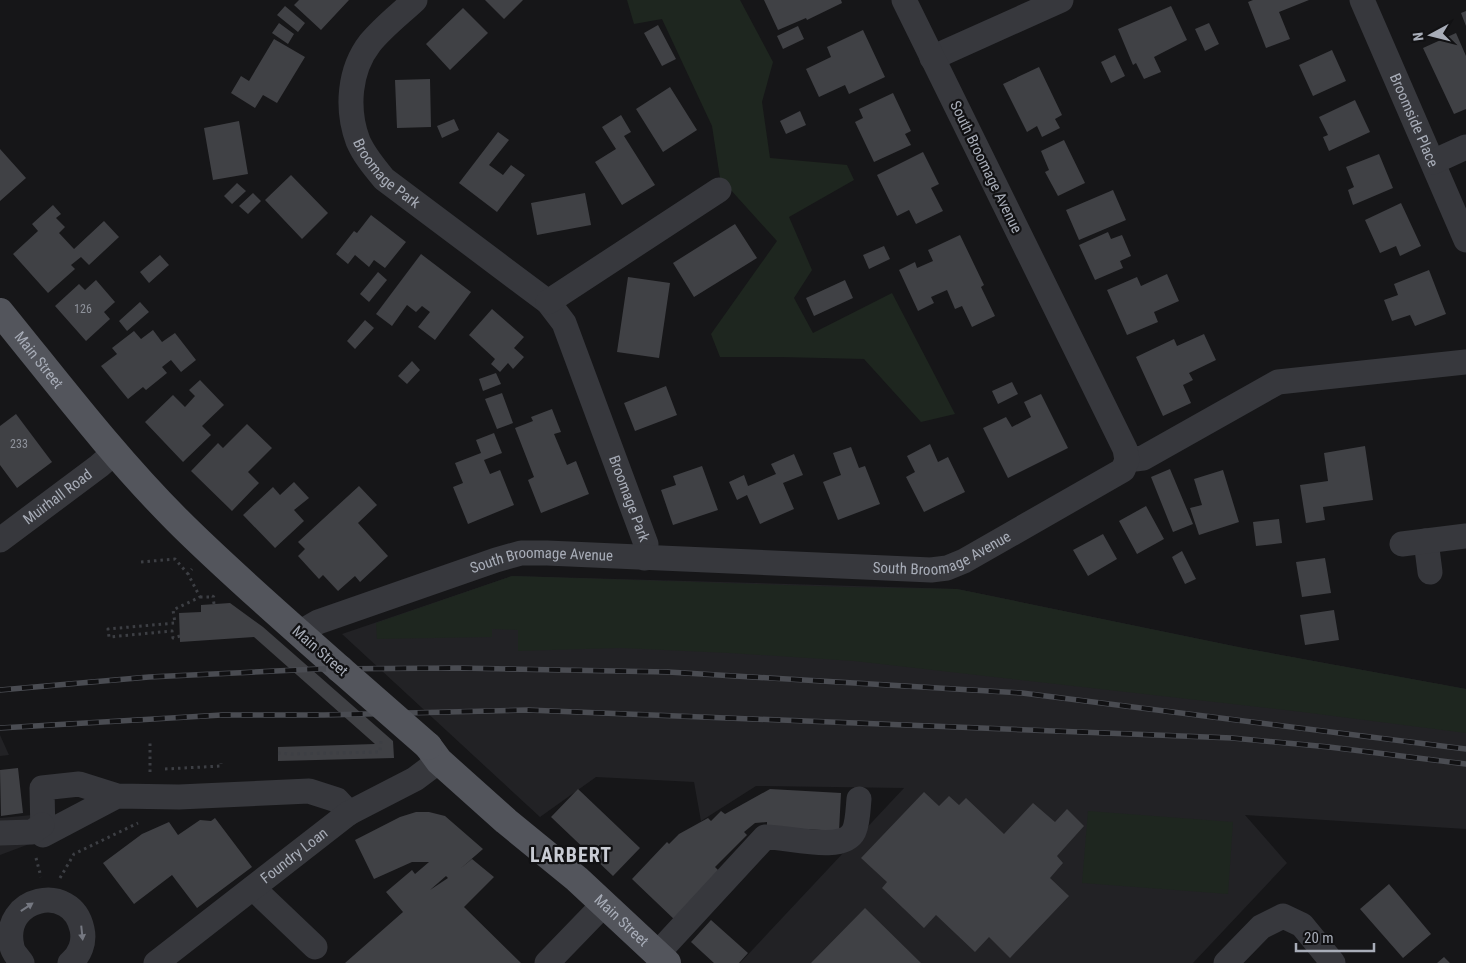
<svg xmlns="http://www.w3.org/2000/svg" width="1466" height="963" font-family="'Roboto Condensed',sans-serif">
<rect width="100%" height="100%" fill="#161618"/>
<!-- built -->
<path fill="#222225" d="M512,576L957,589L1243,648L1466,689V829L1245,815L1287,863L1193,963H740L904,788L756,786L701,821L694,782L596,777L540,817L342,634Z
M0,735L9,755L0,756Z
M32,815V843L0,855V818Z"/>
<!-- green -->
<path fill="#1e261f" d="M627,0H740L773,62L762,102L770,158L847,165L854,180L789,217L812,270L794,298L813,333L892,293L955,414L921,422L864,359L781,357H720L711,334L777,241L720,178L712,126L662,19L634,24Z
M512,576L843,587L957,589L1243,648L1466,689V733L1302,712L854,661L729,653L620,648L518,651V630L492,629V637L377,639L376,623Z
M1088,811L1233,822L1228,894L1082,883Z"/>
<!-- building -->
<path fill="#404145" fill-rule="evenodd" d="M299,0H349L321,30L294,5Z
M485,0H523L504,19Z
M764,0H841L842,3L807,20L806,18L778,30Z
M1253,0H1309L1279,12L1290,39L1266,48L1248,2Z
M285,6L305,23L298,32L277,15Z
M1171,6L1187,40L1154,57L1161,72L1144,79L1136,63L1133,65L1118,29Z
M463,8L488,33L450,70L426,44Z
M1466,11V26L1461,13Z
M279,23L294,34L288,44L272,33Z
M1209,23L1219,44L1205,51L1195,29Z
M658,25L676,59L662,66L644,33Z
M798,26L804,39L783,49L777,36Z
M863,30L885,77L849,94L845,85L819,97L806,69L831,57L827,47Z
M1456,33L1466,56V109L1454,114L1423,48Z
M274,39L305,57L277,103L263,95L255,108L231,93L241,76L249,81Z
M1332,50L1346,81L1313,96L1299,65Z
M1115,55L1125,76L1111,83L1101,62Z
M1039,67L1062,115L1055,119L1060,128L1042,137L1037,126L1027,132L1003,84Z
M430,79L431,127L397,128L395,80Z
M670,87L697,130L663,152L636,109Z
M893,93L911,131L905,134L911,145L874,162L855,122L863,118L859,109Z
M1355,100L1370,132L1329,151L1323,137L1328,135L1319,117Z
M800,111L806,125L786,134L780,121Z
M621,115L631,132L624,136L655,185L622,205L595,162L616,149L602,127Z
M454,119L459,130L442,138L437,126Z
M239,121L248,174L213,180L204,128Z
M498,132L509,140L489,165L503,175L511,165L525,175L497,212L459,183Z
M1064,140L1085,183L1058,196L1045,172L1049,170L1041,151Z
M0,149L26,178L0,201Z
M923,152L939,184L931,188L943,211L916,224L909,210L897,216L877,175Z
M1379,154L1393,188L1353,205L1348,190L1354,187L1346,167Z
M291,175L328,213L302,239L265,200Z
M237,183L246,191L232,204L224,196Z
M1113,190L1126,220L1079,240L1066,210Z
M253,193L261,201L248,214L239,206Z
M585,193L591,225L537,235L531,203Z
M1401,203L1421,246L1400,256L1396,246L1380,253L1365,220Z
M53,205L61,214L56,218L65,227L59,233L74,249L104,221L119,237L89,265L81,257L71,265L75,269L48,293L13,254L38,231L32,224Z
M371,215L406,242L385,268L374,260L369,267L355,255L348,264L336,254L354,231L357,233Z
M735,224L757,258L694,297L673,263Z
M1108,232L1111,239L1122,235L1131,256L1120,261L1123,268L1095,280L1079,245Z
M960,235L984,285L981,287L995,316L972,327L962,306L955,309L947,290L931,297L934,303L918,311L899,270L915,262L917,268L933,261L928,250Z
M884,246L890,259L869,269L863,255Z
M421,254L471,292L435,340L418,327L430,312L422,306L416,312L407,305L392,326L376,314Z
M160,255L169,265L149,283L140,272Z
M1429,270L1446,314L1415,326L1410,315L1392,321L1384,300L1398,295L1394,284Z
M378,272L387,280L369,302L360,294Z
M1167,274L1179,301L1154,312L1158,322L1127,335L1107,290L1137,277L1141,286Z
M628,277L670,283L659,358L617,352Z
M96,280L115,302L104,312L110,319L86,341L55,306L79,284L85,290Z
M845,280L853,298L814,316L806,298Z
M140,302L149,312L127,331L119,321Z
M492,309L524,337L514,348L524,357L513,369L508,363L500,372L491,364L495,359L469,335Z
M365,320L374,328L355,349L347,341Z
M153,330L162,342L175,333L196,360L181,372L171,360L162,367L167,373L146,390L143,387L128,399L101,366L117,354L112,348L134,331L141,339Z
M1204,334L1216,360L1189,373L1193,380L1183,385L1191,403L1163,416L1136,357L1174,339L1177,346Z
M412,361L420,370L407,384L398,376Z
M496,373L501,384L483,391L479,379Z
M200,380L224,405L202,426L211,435L183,462L145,422L173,395L185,407L195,396L189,390Z
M1012,382L1018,394L998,404L992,391Z
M666,386L677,415L635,431L624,403Z
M502,393L513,423L497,429L485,399Z
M1041,394L1068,448L1008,478L983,428L1006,417L1012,427L1031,417L1024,402Z
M552,409L561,432L554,434L567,465L576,461L589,494L541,513L528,480L534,477L515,428L533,421L531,417Z
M16,414L52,462L17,488L0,465V426Z
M247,424L272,448L248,472L259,483L232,511L191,471L218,443L223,448Z
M494,433L502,453L484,460L490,474L500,470L514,505L468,524L453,487L463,483L455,463L481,453L476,440Z
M930,444L938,462L948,457L965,492L924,512L906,477L915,472L907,456Z
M1365,446L1373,500L1323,507L1325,520L1306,523L1300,485L1328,481L1324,453Z
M851,447L859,468L865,466L880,504L838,520L823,482L841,475L833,453Z
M794,454L803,475L783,483L794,509L760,524L747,495L737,500L729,482L744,475L748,486L776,474L771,464Z
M702,466L718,510L673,525L661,490L676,485L673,476Z
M1170,469L1193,524L1173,532L1151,477Z
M1223,470L1239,522L1199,535L1190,508L1202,505L1194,479Z
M294,482L309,498L294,510L304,521L275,548L243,515L273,487L280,495Z
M359,486L377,505L358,523L388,556L360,582L355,576L338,591L323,575L319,579L298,556L305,549L298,542Z
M1146,506L1164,539L1137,554L1119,521Z
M1279,519L1282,543L1256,546L1253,522Z
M1103,534L1117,559L1088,576L1073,550Z
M1182,551L1196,579L1185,584L1172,557Z
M1325,558L1331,593L1302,597L1296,562Z
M230,603L263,627L393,741L394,758L278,761V747L375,744L254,637L180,642L179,613L201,612V605Z
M1334,610L1339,640L1305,645L1300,615Z
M18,768L23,813L1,816L0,770Z
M578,789L640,848L613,876L551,817Z
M770,789L841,793L839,831L767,827V822L755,823L744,832L747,835L715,867L722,874L677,922L632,879L667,842L669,844L679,834L708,818L711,821L721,811L725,814Z
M924,792L939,806L949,796L959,805L966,798L1004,834L1033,803L1055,822L1067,809L1084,826L1057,856L1063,863L1050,878L1069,896L1010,958L989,937L975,952L936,915L924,928L882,888L887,882L861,858Z
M416,812H429L445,816L483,849L460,869L472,859L494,877L464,907L521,963H345L403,912L386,892L412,870L415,874L429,862H412L374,879L355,840L400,817ZM446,876L448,878L430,890Z
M215,818L252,867L197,908L172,875L134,904L103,863L142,834L169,822L178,835L200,820L211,821Z
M1389,884L1431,934L1403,958L1360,909Z
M865,908L921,963H811Z
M711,920L748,953L739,963H714L691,942Z
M1444,957L1450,963H1437Z"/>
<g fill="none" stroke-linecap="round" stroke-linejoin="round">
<!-- path -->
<path stroke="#3d3f44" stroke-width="3" stroke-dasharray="2.5 4" stroke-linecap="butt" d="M141,562L175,559L188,574
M200,597H213
M214,604L213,597L215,594
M180,636L173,638L172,631L109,637L108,629L175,623L173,610L200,597L188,574L192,569
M278,753L291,754L380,752L381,740
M165,769L221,766V763
M150,772V740
M36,858L41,877
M60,878L74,854L138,823"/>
<!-- minor -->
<g stroke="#37383d" stroke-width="25">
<path id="s1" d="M415,0C400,14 383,27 370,43C349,70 346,109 358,141C364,155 374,167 384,179L548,302L564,323L646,544L645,558"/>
<path id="s2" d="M1362,0L1466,240"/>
<path d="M932,58L1061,0"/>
<path d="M1433,162L1466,147"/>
<path d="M548,302L719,190"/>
<path d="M1127,460L1143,458L1278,382L1466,362"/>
<path id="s3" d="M0,540L99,466L115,452"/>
<path d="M1426,541L1430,572"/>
<path d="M1402,544L1466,536"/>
<path id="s4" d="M299,633L318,622L496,560L521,553H547L931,570L947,568L964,561L1123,470L1127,460L1125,449L904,0"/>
<path d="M117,796L79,784L42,788L43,835L117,796L179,797L309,791L337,800L349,813"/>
<path d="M0,833L32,832L42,825"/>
<path d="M253,888L315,947"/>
<path d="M657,954L765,837C786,836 843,854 854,831C858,822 858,809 859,799"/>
<path d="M22,963C19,958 13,953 12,947C0,897 72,881 82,929C85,942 80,955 70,963"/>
<path id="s5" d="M156,963L349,813L415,779L439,761"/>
<path d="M547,963L604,904"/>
<path d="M1226,963L1261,927L1283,916L1302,925L1333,963"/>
</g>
<!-- major -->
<g stroke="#53555c" stroke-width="28">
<path id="s6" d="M0,312C57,382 113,456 177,520C229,572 285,620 340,669"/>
<path id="s7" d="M428,746L439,761L506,821L577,879L667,963"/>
</g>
<!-- rail casing -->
<g stroke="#4a4c52" stroke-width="5.5">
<path id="rail" d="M0,690L149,677L318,669L458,668L668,672L1022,693L1466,749
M0,728L222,715H324L527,710L1232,738L1329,747L1466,764"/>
</g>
<!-- rail -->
<use href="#rail" stroke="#111113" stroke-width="4" stroke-dasharray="11" stroke-linecap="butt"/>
<!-- major-bridge -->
<path stroke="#53555c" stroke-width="28" d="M340,669L428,746"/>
</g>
<!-- one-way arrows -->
<defs><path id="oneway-solid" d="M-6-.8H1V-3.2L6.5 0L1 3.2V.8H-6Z" transform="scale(1.25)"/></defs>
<g fill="#757881">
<use href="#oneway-solid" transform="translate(27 907) rotate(-34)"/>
<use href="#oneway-solid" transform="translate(82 933) rotate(84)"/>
</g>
<g text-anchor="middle" stroke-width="4.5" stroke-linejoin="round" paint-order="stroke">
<!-- number labels -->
<g font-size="12" fill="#8e929b">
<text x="83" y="313">126</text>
<text x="19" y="448">233</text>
</g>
<!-- street labels -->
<g font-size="15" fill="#a8adb8" stroke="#111113">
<text dy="5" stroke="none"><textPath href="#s2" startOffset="131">Broomside Place</textPath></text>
<text transform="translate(986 167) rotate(64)" y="5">South Broomage Avenue</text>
<text dy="5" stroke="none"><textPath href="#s1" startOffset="209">Broomage Park</textPath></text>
<text dy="5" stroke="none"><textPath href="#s6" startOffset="62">Main Street</textPath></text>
<text dy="5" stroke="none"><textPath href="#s3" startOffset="72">Muirhall Road</textPath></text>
<text dy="5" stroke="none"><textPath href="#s1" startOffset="630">Broomage Park</textPath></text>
<text dy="5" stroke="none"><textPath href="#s4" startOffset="661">South Broomage Avenue</textPath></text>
<text dy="5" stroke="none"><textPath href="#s4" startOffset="256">South Broomage Avenue</textPath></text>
<text transform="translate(320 651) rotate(41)" y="5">Main Street</text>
<text dy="5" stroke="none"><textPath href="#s5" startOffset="175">Foundry Loan</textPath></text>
<text dy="5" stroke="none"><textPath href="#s7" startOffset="261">Main Street</textPath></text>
</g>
<!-- district labels -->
<g font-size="20" font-weight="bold" letter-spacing="1" fill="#c9ccd4" stroke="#111113">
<text x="571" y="862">LARBERT</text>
</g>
</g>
<!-- north arrow -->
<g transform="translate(1431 35) rotate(263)" stroke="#111113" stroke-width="4" paint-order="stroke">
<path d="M0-4L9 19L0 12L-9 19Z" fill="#a8adb8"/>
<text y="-8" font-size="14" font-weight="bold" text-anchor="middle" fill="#a8adb8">N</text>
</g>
<!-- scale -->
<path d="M1296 943v8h78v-8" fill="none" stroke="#a8adb8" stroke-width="2.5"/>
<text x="1304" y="943" font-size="15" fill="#a8adb8" stroke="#111113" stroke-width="4" paint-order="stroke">20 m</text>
</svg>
